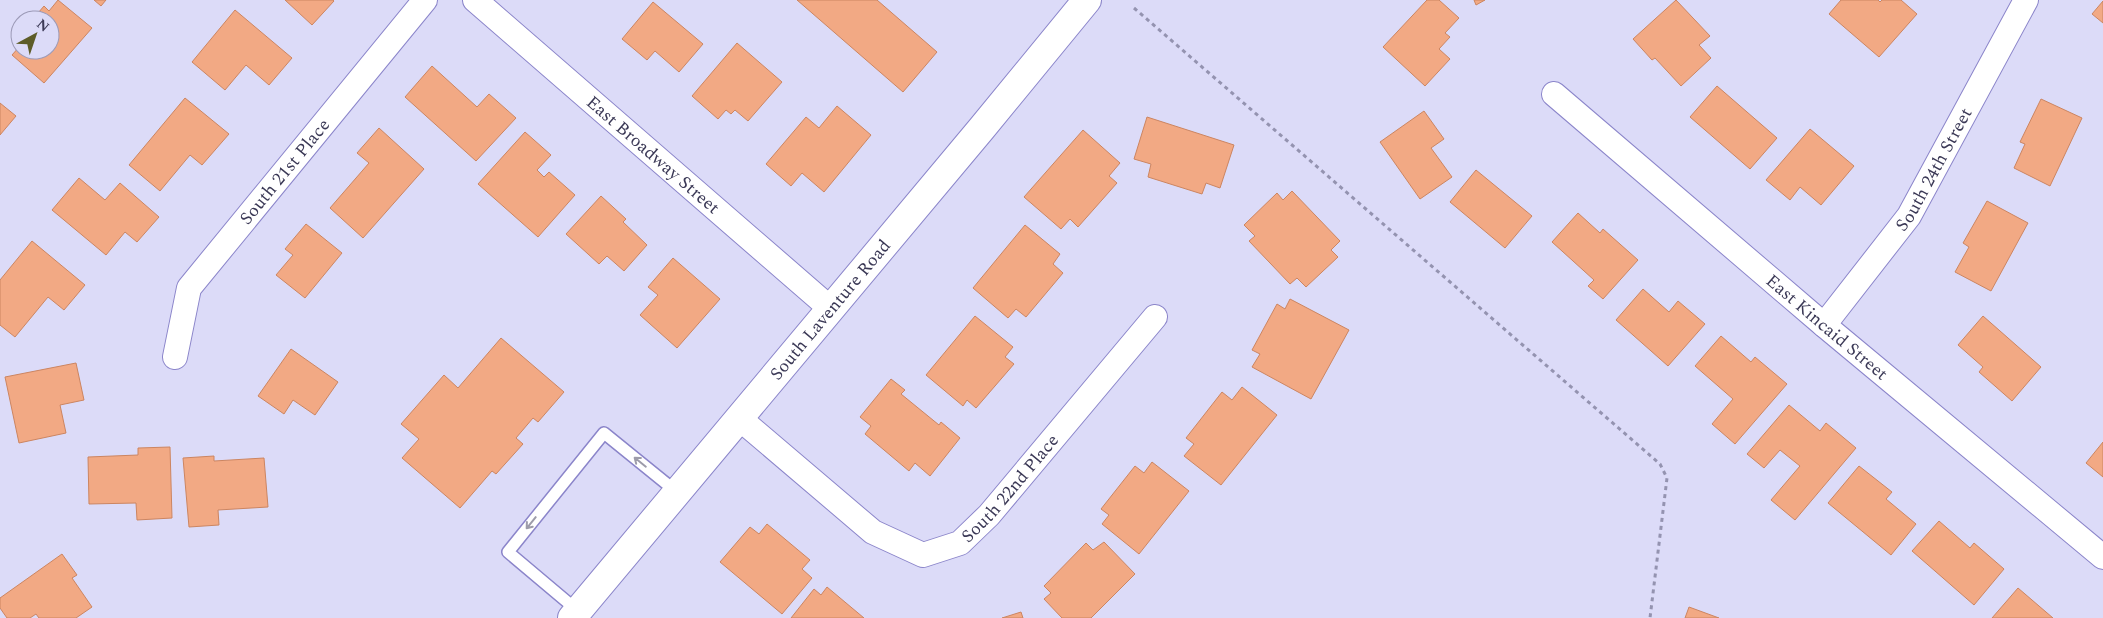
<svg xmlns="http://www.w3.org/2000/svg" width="2103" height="618" font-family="Spectral,serif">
<rect width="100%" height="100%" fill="#dcdbf8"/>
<!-- building -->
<path fill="#f2a984" stroke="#cc8561" d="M58,0L92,28L44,83L12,55L20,46V50H50V20H32L44,6L49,11Z
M94,0H106L101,6Z
M285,0H333L334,1L312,25Z
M797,0H877L937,52L903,92Z
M1427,0H1439L1459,18L1445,33L1450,37L1439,49L1450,59L1425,86L1383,47Z
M1474,0H1485L1476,5Z
M1676,0L1710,36L1699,45L1711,58L1681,86L1655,58L1652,60L1633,39Z
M1841,0H1878L1880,2L1882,0H1901L1917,14L1879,57L1829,14Z
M2103,1V23L2092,14Z
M653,2L703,44L679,72L655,51L647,60L622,39Z
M235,10L292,58L269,85L246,65L225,90L192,62Z
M20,34V44L15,40Z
M737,43L782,82L748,121L735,110L731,114L726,110L718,119L692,96Z
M432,66L477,107L489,94L516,118L476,161L405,97Z
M1717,86L1777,138L1750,169L1690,117Z
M185,98L229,134L202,165L190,155L160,191L129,165Z
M2041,99L2082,118L2050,186L2014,168L2025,144L2020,142Z
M0,103L16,116L0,135Z
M837,106L871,135L824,192L802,173L791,186L766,164L806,117L819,128Z
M1424,111L1444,139L1431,148L1452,177L1420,199L1380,142Z
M1147,117L1234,145L1220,188L1206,183L1202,194L1148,177L1151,164L1134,159Z
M379,128L424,169L363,238L330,208L369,163L357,153Z
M1810,129L1854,166L1821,205L1800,187L1790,200L1766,180Z
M1083,130L1120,163L1109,176L1117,183L1078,227L1070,219L1061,229L1024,197Z
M525,132L551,155L537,170L544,177L549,172L575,195L538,237L478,184Z
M1476,170L1532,216L1505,248L1450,202Z
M79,178L105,200L120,183L159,217L137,242L125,232L106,255L52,210Z
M1292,191L1340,241L1331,250L1338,257L1306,287L1297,278L1290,284L1249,241L1255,236L1244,225L1277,193L1283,200Z
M601,196L626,219L623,222L647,245L624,271L607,256L599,264L566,234Z
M1987,201L2028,223L1991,291L1955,272L1969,247L1963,243Z
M1578,213L1600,233L1603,229L1638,260L1603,299L1588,286L1594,280L1552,242Z
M306,224L342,253L305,298L276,275L293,255L285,249Z
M1025,225L1060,254L1053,264L1063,273L1026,317L1016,309L1008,318L973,288Z
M32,241L85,285L64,310L48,297L15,337L0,325V280Z
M673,258L720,299L677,348L640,315L658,295L648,287Z
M1643,289L1669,312L1678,301L1705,324L1668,366L1616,320Z
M1290,299L1349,330L1311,399L1252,367L1260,354L1252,350L1277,304L1285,309Z
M975,316L1013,347L1005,357L1014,364L976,408L967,400L963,406L926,375Z
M1983,316L2041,367L2012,401L1979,372L1983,367L1958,345Z
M1721,336L1751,362L1755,357L1787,384L1735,444L1712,424L1733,399L1695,366Z
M501,338L564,392L538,422L533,418L516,438L523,444L496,474L492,471L460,508L402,458L419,439L401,424L444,375L458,388Z
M291,349L338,382L315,415L293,400L284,414L258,396Z
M76,363L84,400L60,405L66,433L19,443L5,377Z
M891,379L905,390L901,394L939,425L941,422L960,438L930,476L915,463L909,471L865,434L871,426L860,417Z
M1242,387L1277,415L1221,485L1184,456L1194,444L1186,438L1222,392L1232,400Z
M1789,405L1820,431L1826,423L1856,448L1795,520L1771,500L1800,466L1780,450L1764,468L1747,454Z
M2103,442V477L2086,463Z
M170,447L172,518L137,520L136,503L89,504L88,457L138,455V448Z
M214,456V461L264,458L268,507L218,510L219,525L189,527L183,458Z
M1152,462L1189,491L1139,554L1102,524L1109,515L1101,509L1135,466L1144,473Z
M1859,466L1892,492L1886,499L1916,524L1891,555L1828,503Z
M1939,521L1970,548L1974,543L2004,569L1974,605L1912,551Z
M767,524L810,560L802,569L812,578L782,614L720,562L750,527L759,534Z
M1104,542L1135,574L1091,618H1062L1044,599L1051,593L1044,586L1086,543L1093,550Z
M62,554L77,575L72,578L92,607L76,618H39L36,614L30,618H7L0,608V598Z
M827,587L864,618H791L814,589L821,595Z
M2018,588L2053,618H1992Z
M1689,607L1719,618H1685Z
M1021,612L1023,618H1002Z"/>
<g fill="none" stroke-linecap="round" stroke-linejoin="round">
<!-- lane casing -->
<g stroke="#8b85ca" stroke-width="14">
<path id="lane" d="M578,611L508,552L604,433L678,493"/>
</g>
<!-- street casing -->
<g stroke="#8b85ca" stroke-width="26">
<g id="street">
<path id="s1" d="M475,0L831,309"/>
<path id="s2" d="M1554,94L1824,325L2103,557"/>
<path id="s3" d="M1824,325L1909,216L2026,0"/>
<path id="s4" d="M175,357L189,288L425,0"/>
<path id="s5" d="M739,418L873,532L923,555L960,543L989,515L1155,317"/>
</g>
</g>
<!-- secondary casing -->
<g stroke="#8b85ca" stroke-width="30">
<g id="secondary">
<path id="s6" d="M572,618L982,128L1087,0"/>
</g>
</g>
<!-- path -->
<path stroke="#9493b0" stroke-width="3" stroke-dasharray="4 4" stroke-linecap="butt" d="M1134,8L1660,464L1667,478L1650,618"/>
<!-- lane -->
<use href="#lane" stroke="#fff" stroke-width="11"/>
<!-- street -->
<use href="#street" stroke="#fff" stroke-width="24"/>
<!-- secondary -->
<use href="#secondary" stroke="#fff" stroke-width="28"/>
</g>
<!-- one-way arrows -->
<defs><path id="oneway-shaft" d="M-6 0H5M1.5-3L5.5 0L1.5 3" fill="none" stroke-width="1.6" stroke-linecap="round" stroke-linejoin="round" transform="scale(1.25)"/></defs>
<g stroke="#9d9caa">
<use href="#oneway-shaft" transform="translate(640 462) rotate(-141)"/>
<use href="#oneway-shaft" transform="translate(531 523) rotate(129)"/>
</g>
<g text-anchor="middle" stroke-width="4" stroke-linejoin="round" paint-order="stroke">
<!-- street labels -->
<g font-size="18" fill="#3b3956" stroke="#dcdbf8">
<text dy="6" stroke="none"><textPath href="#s1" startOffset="236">East Broadway Street</textPath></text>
<text dy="6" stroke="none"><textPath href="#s3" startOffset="191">South 24th Street</textPath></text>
<text dy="6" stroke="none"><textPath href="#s4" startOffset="221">South 21st Place</textPath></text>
<text dy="6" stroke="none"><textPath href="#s6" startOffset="402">South Laventure Road</textPath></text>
<text dy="6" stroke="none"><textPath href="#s2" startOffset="359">East Kincaid Street</textPath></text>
<text dy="6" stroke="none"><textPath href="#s5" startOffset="344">South 22nd Place</textPath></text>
</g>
</g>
<!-- north arrow -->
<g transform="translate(35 35) rotate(40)"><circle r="24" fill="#dcdbf8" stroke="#9c9ab7"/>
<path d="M0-4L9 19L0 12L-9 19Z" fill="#5d5c28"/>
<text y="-8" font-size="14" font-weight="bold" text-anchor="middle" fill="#3b3956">N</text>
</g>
</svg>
